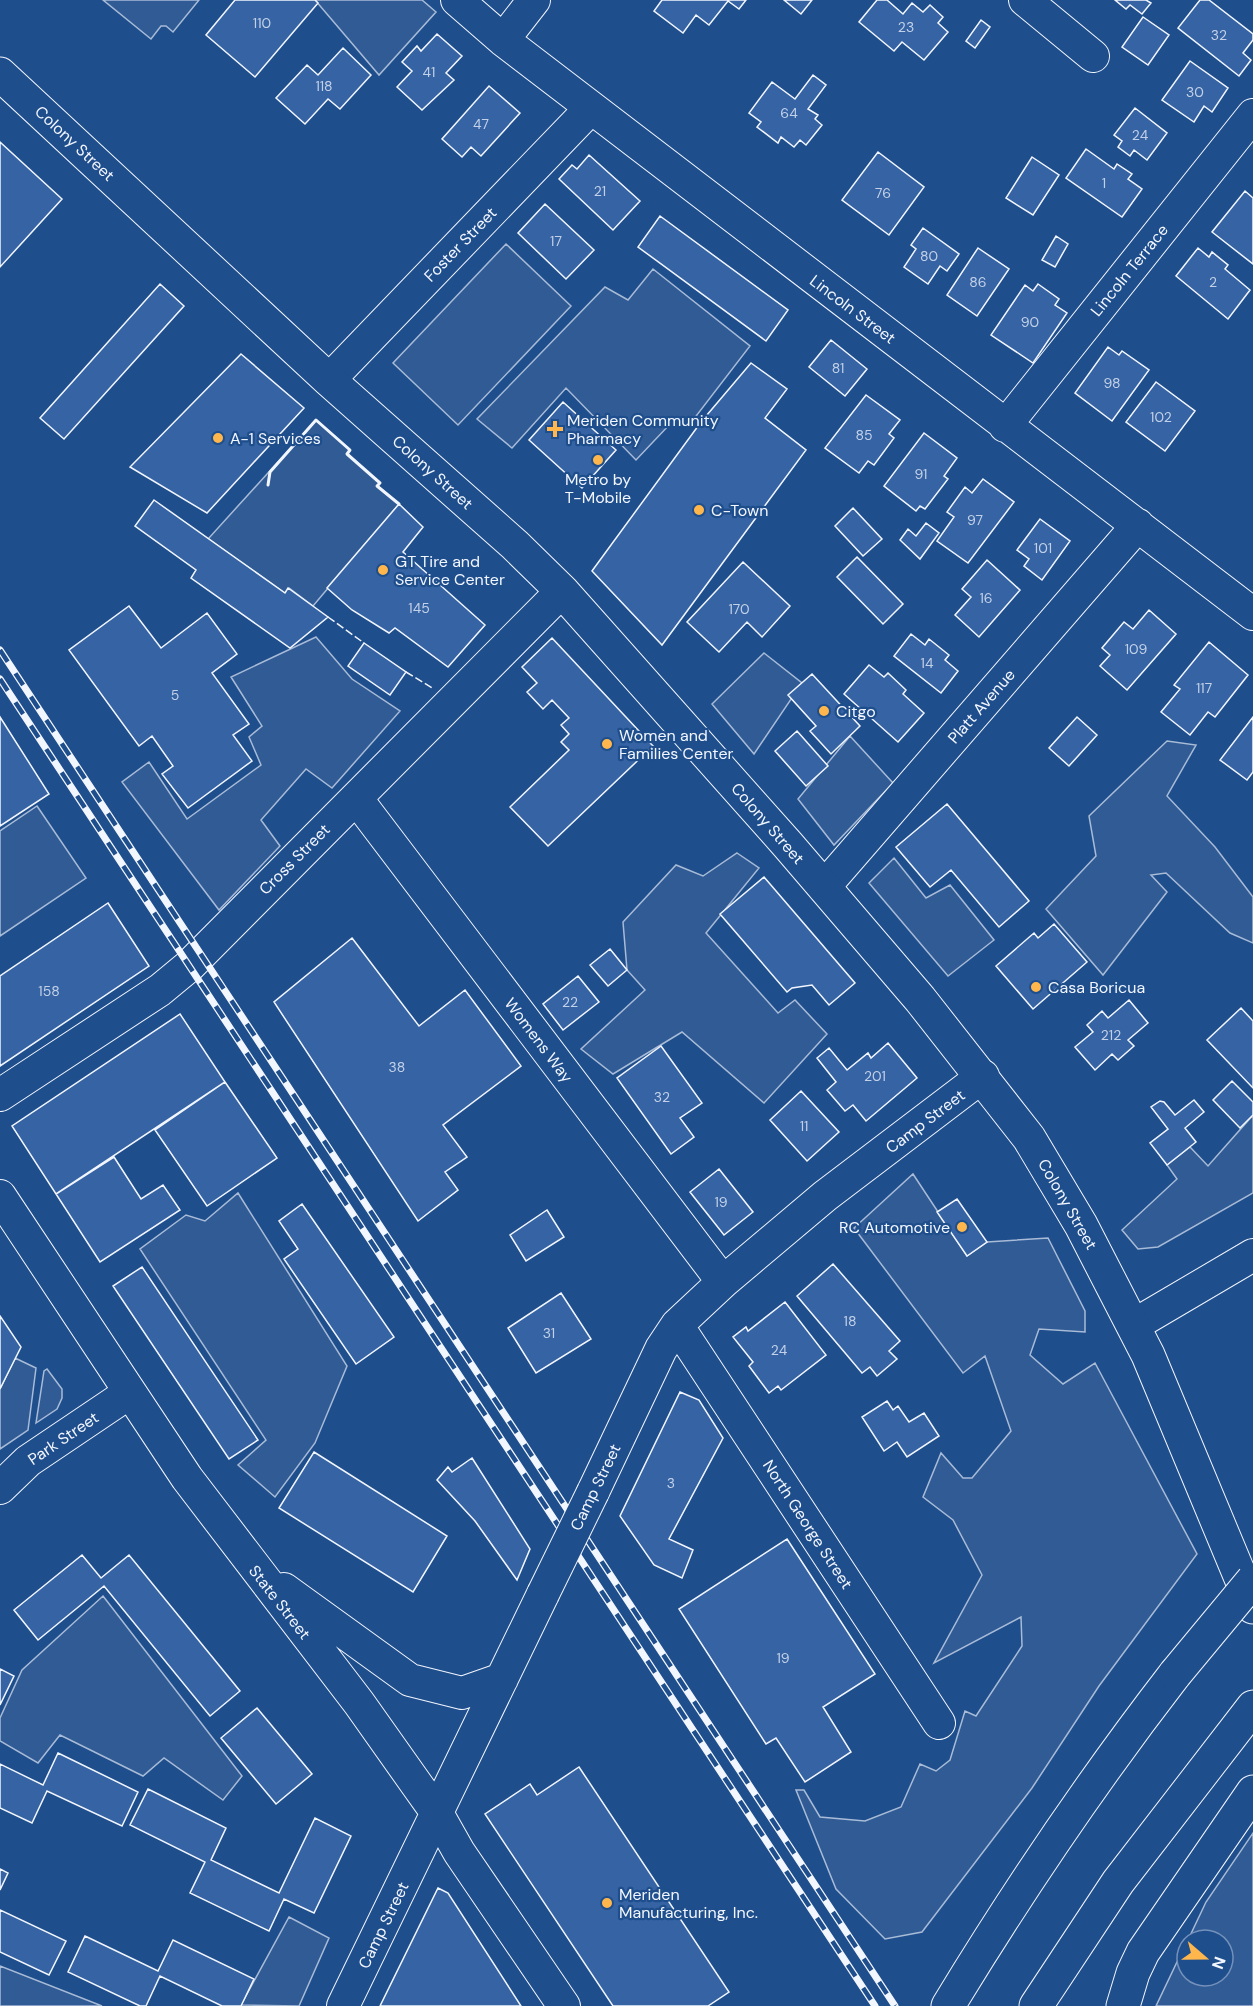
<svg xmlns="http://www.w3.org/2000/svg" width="1253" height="2006" font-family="'DM Sans',sans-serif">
<rect width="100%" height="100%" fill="#1f4e8c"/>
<!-- built -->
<path fill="#305b95" stroke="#a8bbd7" stroke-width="1.5" d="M103,0H199L173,32L166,26H161L151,39Z
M315,0H422L436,12L379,75Z
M506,244L571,306L458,425L393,363Z
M653,269L750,346L690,424L671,423L636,460L566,388L512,448L477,419L605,287L628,300Z
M316,420L350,450L348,454L380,483L378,486L399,504L313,606L289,588L285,593L208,539Z
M316,637L352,679L400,711L332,788L306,769L261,820L280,846L219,910L122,782L149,762L187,819L261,765L249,737L262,726L231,677Z
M764,653L802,683L754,754L712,704Z
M850,736L893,783L834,845L798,799Z
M1167,741L1196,745L1167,796L1215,847L1253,897V943L1230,933L1166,873L1151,875L1167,892L1103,975L1046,909L1096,856L1089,816Z
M37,806L86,878L0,936V831Z
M737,853L759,868L706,933L778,1013L795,1000L827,1034L764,1103L682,1032L613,1074L581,1049L645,990L627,970L623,922L676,865L703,876Z
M894,858L926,898L950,885L994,940L948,976L869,883Z
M1253,1115V1193L1158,1247L1138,1249L1122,1230L1177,1179L1167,1165L1190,1147L1208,1166Z
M913,1174L967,1256L987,1242L1048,1238L1085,1311V1332L1039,1329L1030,1355L1063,1384L1095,1363L1197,1554L1099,1686L1032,1788L922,1932L885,1939L836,1889L796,1790H804L820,1817L865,1821L901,1807L920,1764L936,1771L950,1760L965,1711L976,1716L1022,1646L1021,1617L934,1663L982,1575L953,1520L923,1497L941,1453L963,1478H972L1011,1431L985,1356L963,1373L854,1228Z
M238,1193L347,1366L315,1443L275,1497L238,1465L266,1440L140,1249L186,1215L205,1221Z
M15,1358L36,1368L28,1430L0,1449V1389Z
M47,1369L62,1389V1398L57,1409L36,1423L44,1371Z
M103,1596L242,1776L223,1800L164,1758L143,1776L60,1735L38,1763L0,1741V1718L22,1670Z
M1253,1833V2006H1156L1187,1941V1976H1223V1940H1188L1206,1902Z
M289,1917L329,1938L299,2006L241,2005Z
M0,1966L102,2006H0Z"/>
<!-- building -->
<path fill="#3563a3" stroke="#f2f6ff" stroke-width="1.5" d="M235,0H315L318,3L255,77L206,35Z
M662,0H746L739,9L728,1L709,25L696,15L683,33L654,11Z
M784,0H812L801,14Z
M877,0H887L903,14L912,3L923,12L930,5L943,17L938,23L948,32L924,60L902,42L894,51L859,22Z
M1115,0H1146L1151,3L1142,14L1130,5L1126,9Z
M1200,0H1209L1253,34V40L1243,53L1251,60L1239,76L1178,28Z
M1143,17L1169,35L1148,65L1122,47Z
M981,20L990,27L975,48L966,41Z
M437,34L462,56L446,73L454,80L422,110L397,87L412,71L402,62L417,46L421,51Z
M343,48L371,75L340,109L328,99L305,124L276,98L307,65L318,75Z
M1190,61L1228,88L1212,112L1204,106L1194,122L1162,100Z
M813,75L826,85L808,109L818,115L815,119L822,125L806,145L800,140L794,147L781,137L778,143L757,127L761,122L749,113L772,82L795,99Z
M489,86L520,113L481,156L471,147L462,157L442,139Z
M1135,108L1167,133L1147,160L1134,150L1130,156L1118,147L1122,141L1114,135Z
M0,142L62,199L0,267Z
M1086,149L1114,169L1117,164L1132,174L1128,179L1142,189L1122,217L1066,178Z
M878,152L924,187L889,235L842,200Z
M589,155L640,201L613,230L559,179L572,165L577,169Z
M1032,157L1059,175L1033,215L1006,198Z
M1245,191L1253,198V264L1212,232Z
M545,204L594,250L566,279L518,233Z
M660,216L788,310L766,341L638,247Z
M923,228L959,254L947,271L940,266L928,284L904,267L916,249L911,245Z
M1056,236L1068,244L1055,267L1042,260Z
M978,248L1009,269L977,316L947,295Z
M1198,248L1209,257L1212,252L1228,265L1225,269L1250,290L1228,319L1176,276Z
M160,284L184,306L64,439L40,418Z
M1038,284L1059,299L1055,305L1067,313L1033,363L991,335L1025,285L1033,291Z
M831,340L867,369L845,396L809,367Z
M1108,347L1119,355L1122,351L1149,370L1112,421L1075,393Z
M241,354L304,408L207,513L130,467Z
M751,363L787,389L765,418L806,450L662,645L592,571L701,422Z
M1156,382L1195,411L1165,451L1126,422Z
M866,395L900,420L889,434L894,438L874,465L868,461L859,473L825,448Z
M563,402L616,450L582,488L529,440Z
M924,433L957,458L944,476L948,479L925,509L920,506L916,511L884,486Z
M983,479L1014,502L968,563L937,541L954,517L947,512L965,487L972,493Z
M154,500L285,593L288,588L328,617L290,648L191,578L196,570L135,526Z
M399,504L423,527L403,552L485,625L448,667L395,628L389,633L352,610L327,588Z
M853,508L882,539L863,556L835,526Z
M1040,519L1070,541L1042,580L1024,566L1029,559L1017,550Z
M926,523L939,533L920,559L900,540L908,529L916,536Z
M857,557L903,604L883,624L837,577Z
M987,560L1020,590L979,637L955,615L971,597L962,589Z
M743,562L790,606L762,637L747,622L719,652L687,622Z
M129,606L161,648L207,613L237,654L212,673L249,724L233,735L252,761L188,808L162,774L173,766L152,736L139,746L69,650Z
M1149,610L1176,634L1127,690L1100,666L1110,655L1102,648L1124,622L1133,629Z
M911,634L925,645L929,639L949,655L945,660L958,671L941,693L894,656Z
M552,638L653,746L548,846L510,807L569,750L561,742L569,734L561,725L569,718L552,700L543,709L527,692L537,683L522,667Z
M1209,642L1248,675L1215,717L1208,712L1190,735L1161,712L1180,689L1174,685Z
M364,643L406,672L390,695L348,666Z
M869,665L884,677L888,673L906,690L903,694L924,713L898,742L844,694Z
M812,674L860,726L831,754L810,731L816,726L788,695Z
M0,717L49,794L0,826Z
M1077,717L1097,735L1069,766L1049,748Z
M1253,717V772L1247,780L1220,760Z
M797,731L828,766L806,786L775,751Z
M947,804L1029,901L999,927L951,870L930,887L896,847Z
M764,877L855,983L829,1005L812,985L792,988L787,992L720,914Z
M108,903L149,966L0,1066V976Z
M1054,924L1087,962L1033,1009L996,966L1034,933L1038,938Z
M352,938L419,1026L465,990L521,1066L443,1125L467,1157L445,1172L458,1190L418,1221L274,1002Z
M610,949L627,970L608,986L590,965Z
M578,976L599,1002L563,1030L543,1004Z
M1129,1000L1148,1023L1128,1040L1134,1046L1118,1060L1112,1054L1095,1070L1075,1047L1093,1032L1087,1025L1102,1011L1108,1018Z
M1241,1008L1253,1021V1088L1207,1040Z
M180,1014L225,1082L56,1194L12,1126Z
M888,1043L917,1078L866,1121L853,1105L845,1111L827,1090L836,1082L817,1058L829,1048L847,1070L868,1053L871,1058Z
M661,1046L702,1103L680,1118L694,1137L671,1154L617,1078Z
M1232,1081L1253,1102V1115L1240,1128L1213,1100Z
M225,1082L277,1158L207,1206L155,1130Z
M801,1091L839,1132L807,1161L770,1120Z
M1194,1100L1204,1112L1185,1128L1196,1142L1167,1165L1150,1143L1168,1129L1151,1107L1160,1101L1164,1102L1175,1115Z
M114,1157L141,1199L163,1185L180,1210L100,1262L56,1194Z
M719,1169L753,1212L724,1235L690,1192Z
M957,1199L987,1242L967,1256L937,1212Z
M302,1204L394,1337L356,1364L284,1259L298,1249L279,1221Z
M547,1210L564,1237L526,1261L510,1235Z
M833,1264L900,1341L889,1351L897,1359L877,1376L870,1367L862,1373L797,1296Z
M142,1267L258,1440L229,1459L113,1286Z
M561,1293L591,1339L536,1373L508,1328Z
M785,1302L826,1355L781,1390L778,1386L769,1393L749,1366L753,1362L733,1337L746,1327L748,1331Z
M0,1316L21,1347L0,1389Z
M680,1392L699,1400L723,1438L669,1539L693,1550L682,1578L654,1565L620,1516Z
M887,1401L893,1410L898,1406L909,1422L924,1413L939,1436L907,1457L897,1442L884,1451L862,1417Z
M314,1452L447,1536L413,1592L279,1508Z
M472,1458L530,1549L517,1580L475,1521L437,1480L448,1467L452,1472Z
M787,1539L875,1674L823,1707L851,1752L805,1782L776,1738L766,1744L679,1609Z
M82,1555L101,1578L129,1555L240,1691L210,1716L104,1586L38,1640L14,1610Z
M0,1669L14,1676L0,1705Z
M257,1708L312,1774L276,1804L221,1738Z
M58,1753L138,1792L122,1826L47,1791L32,1823L0,1808V1764L43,1785Z
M579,1767L729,1992L708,2006H613L485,1814L530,1784L537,1795Z
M148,1789L226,1828L211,1860L279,1893L315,1818L351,1836L314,1913L284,1899L269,1931L190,1893L205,1862L130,1825Z
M0,1869L8,1873L0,1890Z
M438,1888L448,1893L521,2006H380Z
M0,1910L66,1941L49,1975L0,1952Z
M85,1936L158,1971L173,1940L254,1979L241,2006H222L160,1976L146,2006H140L68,1972Z"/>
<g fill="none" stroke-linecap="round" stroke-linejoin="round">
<!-- minor casing -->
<g stroke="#f2f6ff" stroke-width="34">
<path id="minor" d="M457,0L503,40L1253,614
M1025,0L1093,56
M503,40L534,0
M329,380L591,108
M1005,426L1253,115
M356,798L723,1282
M824,887L1138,525
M0,1095L160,990L189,966L562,591
M0,1196L187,1478L359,1703L417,1785L437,1813L459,1852L564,2006
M677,1325L939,1723
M1134,1325L1253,1255
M0,1488L28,1461L129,1393
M593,1492L661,1349L677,1325L723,1282L825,1196L983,1076
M284,1589L410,1680L462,1693L502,1679
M343,2006L543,1594"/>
</g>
<!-- major casing -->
<g stroke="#f2f6ff" stroke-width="35">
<path id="major" d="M0,74L329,380L515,545L562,591L788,845L920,999L1029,1138L1081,1225L1148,1355L1253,1607"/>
</g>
<!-- highway casing -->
<g stroke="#f2f6ff" stroke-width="35">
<path id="highway" d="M948,2006C1018,1891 1093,1780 1175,1674
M1036,2006L1118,1882L1253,1707
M1123,2006L1133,1973L1143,1952L1253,1792"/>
</g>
<!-- minor -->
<use href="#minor" stroke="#1f4e8c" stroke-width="32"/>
<!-- major -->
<use href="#major" stroke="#1f4e8c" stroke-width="33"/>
<!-- highway -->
<use href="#highway" stroke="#1f4e8c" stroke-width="33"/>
<!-- rail casing -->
<g stroke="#f2f6ff" stroke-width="7">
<path id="rail" d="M0,650L895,2006
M0,679L875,2006"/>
</g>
<!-- rail -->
<use href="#rail" stroke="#1f4e8c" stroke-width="4.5" stroke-dasharray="14" stroke-linecap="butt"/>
<!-- minor-bridge casing -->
<g stroke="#f2f6ff" stroke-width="34" stroke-linecap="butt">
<path id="minor-bridge" d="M543,1594L593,1492"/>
</g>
<!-- highway-bridge casing -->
<g stroke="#f2f6ff" stroke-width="35" stroke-linecap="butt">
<path id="highway-bridge" d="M1175,1674L1253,1580"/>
</g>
<!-- minor-bridge -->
<use href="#minor-bridge" stroke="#1f4e8c" stroke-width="32"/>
<!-- highway-bridge -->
<use href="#highway-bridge" stroke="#1f4e8c" stroke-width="33"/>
<!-- fence -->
<path stroke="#f2f6ff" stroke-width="1.5" stroke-dasharray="8 3" stroke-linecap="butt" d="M328,617L364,643
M406,672L434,689"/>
<!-- wall -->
<path stroke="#f2f6ff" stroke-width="3" d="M268,485L270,472L316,420L350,450L347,454L380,483L377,486L399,504"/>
</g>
<!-- markers -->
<g fill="#ffb74d" stroke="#1f4e8c" stroke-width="2">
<path d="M552 420h6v6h6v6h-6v6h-6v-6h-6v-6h6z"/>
<circle cx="218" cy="438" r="6"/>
<circle cx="598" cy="460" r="6"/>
<circle cx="699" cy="510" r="6"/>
<circle cx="383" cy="570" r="6"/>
<circle cx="824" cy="711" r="6"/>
<circle cx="607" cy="744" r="6"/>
<circle cx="1036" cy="987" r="6"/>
<circle cx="962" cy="1227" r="6"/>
<circle cx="607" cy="1903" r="6"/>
</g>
<g text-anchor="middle" stroke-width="4.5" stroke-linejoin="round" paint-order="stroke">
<!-- number labels -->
<g font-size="14" fill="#c3d1e8">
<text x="262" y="28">110</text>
<text x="906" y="32">23</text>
<text x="1219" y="40">32</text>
<text x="429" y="77">41</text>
<text x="324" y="91">118</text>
<text x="1195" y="97">30</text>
<text x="789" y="118">64</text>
<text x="481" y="129">47</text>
<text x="1140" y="140">24</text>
<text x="1104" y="188">1</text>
<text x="600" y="196">21</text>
<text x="883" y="198">76</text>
<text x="556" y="246">17</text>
<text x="929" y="261">80</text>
<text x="978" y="287">86</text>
<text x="1213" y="287">2</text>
<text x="1030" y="327">90</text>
<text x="838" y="373">81</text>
<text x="1112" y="388">98</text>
<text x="1161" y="422">102</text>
<text x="864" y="440">85</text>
<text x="921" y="479">91</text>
<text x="975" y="525">97</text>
<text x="1043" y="553">101</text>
<text x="986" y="603">16</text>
<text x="419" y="613">145</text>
<text x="739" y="614">170</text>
<text x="1136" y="654">109</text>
<text x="927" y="668">14</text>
<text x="1204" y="693">117</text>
<text x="175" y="700">5</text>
<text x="49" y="996">158</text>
<text x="570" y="1007">22</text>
<text x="1111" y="1040">212</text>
<text x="397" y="1072">38</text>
<text x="875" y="1081">201</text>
<text x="662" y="1102">32</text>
<text x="804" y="1131">11</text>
<text x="721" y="1207">19</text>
<text x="850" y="1326">18</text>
<text x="549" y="1338">31</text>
<text x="779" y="1355">24</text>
<text x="671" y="1488">3</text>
<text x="783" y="1663">19</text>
</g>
<!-- street labels -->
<g font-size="16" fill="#f2f6ff" stroke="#1f4e8c">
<text transform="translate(75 143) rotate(43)" y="6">Colony Street</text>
<text transform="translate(460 244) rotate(-46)" y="6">Foster Street</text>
<text transform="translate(1129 270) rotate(-51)" y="6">Lincoln Terrace</text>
<text transform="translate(853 309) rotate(37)" y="6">Lincoln Street</text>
<text transform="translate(433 472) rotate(42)" y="6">Colony Street</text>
<text transform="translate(981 706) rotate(-49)" y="6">Platt Avenue</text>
<text transform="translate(768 823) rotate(49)" y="6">Colony Street</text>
<text transform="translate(294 859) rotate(-45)" y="6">Cross Street</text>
<text transform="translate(539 1040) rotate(53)" y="6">Womens Way</text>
<text transform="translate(925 1121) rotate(-37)" y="6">Camp Street</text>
<text transform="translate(1068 1204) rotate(60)" y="6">Colony Street</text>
<text transform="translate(63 1438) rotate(-34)" y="6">Park Street</text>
<text transform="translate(595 1487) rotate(-64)" y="6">Camp Street</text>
<text transform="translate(808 1524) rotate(57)" y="6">North George Street</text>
<text transform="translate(280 1602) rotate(52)" y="6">State Street</text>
<text transform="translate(383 1925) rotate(-64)" y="6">Camp Street</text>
</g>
<!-- poi labels -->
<g font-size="16" fill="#f2f6ff" stroke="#1f4e8c" text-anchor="start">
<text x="567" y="426">Meriden Community<tspan x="567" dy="18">Pharmacy</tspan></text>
<text x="230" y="444">A-1 Services</text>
<text x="598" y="485" text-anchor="middle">Metro by<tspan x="598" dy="18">T-Mobile</tspan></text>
<text x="711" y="516">C-Town</text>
<text x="395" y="567">GT Tire and<tspan x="395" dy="18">Service Center</tspan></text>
<text x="836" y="717">Citgo</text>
<text x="619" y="741">Women and<tspan x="619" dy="18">Families Center</tspan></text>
<text x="1048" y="993">Casa Boricua</text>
<text x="950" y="1233" text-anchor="end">RC Automotive</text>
<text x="619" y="1900">Meriden<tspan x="619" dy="18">Manufacturing, Inc.</tspan></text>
</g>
</g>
<!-- north arrow -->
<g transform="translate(1205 1958) rotate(110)"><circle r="28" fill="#1f4e8c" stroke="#7391ba" stroke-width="1.5"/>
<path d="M0-4.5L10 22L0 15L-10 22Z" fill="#ffb74d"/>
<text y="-9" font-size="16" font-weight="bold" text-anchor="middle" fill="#f2f6ff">N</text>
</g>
</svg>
